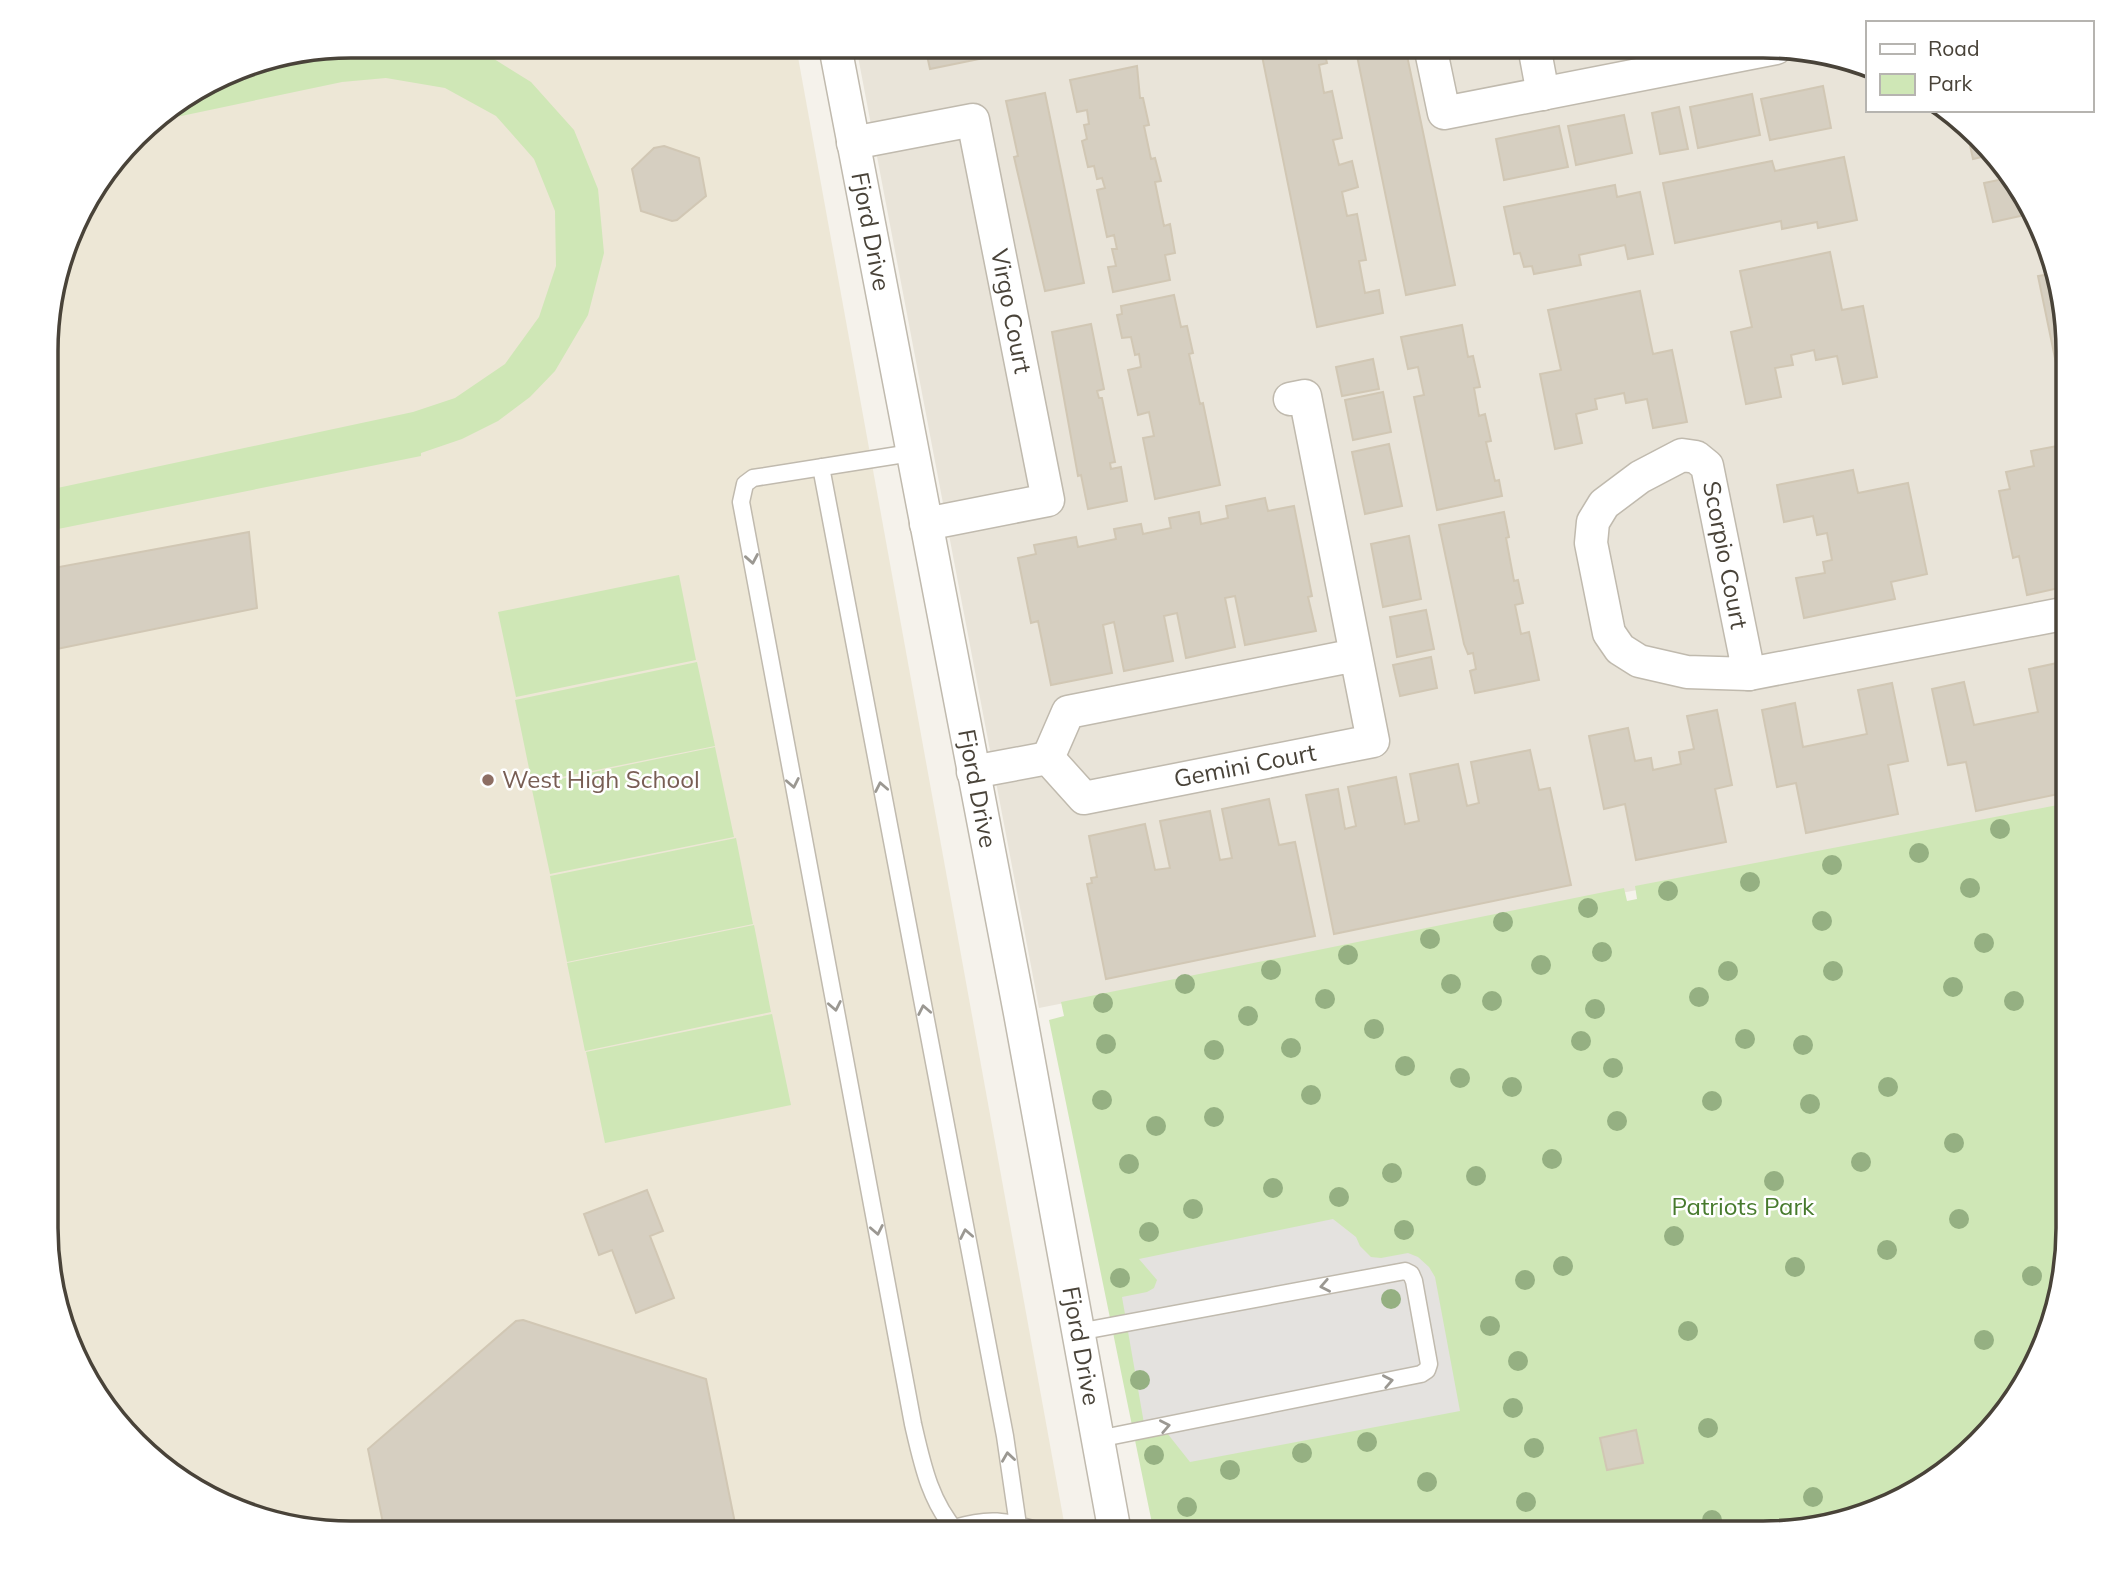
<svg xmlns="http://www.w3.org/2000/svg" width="2114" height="1579" font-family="Mulish,sans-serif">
<rect width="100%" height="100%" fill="#f5f2eb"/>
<!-- residential -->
<path fill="#e9e4d9" d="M856,46H1783L1867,66V110H1947L1964,121L2037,216L2068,350V805L1039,1008Z"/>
<!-- education -->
<path fill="#ede7d6" d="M350,46H796L1066,1533H331L234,1510L150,1458L77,1364L46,1249L48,310L86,198L150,121L252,62Z"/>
<!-- green -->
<path fill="#cfe7b6" d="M350,46L475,47L531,82L574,130L598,189L604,253L588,315L555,371L530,397L498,421L462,439L421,453V456L48,531V490L413,412L455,398L505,364L539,317L556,266L555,211L534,159L496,116L445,88L386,78L342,82L148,123L252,62Z
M679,575L696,660L516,697L498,612Z
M697,662L715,746L532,783L515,700Z
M715,747L734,837L550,874L531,785Z
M2068,803V1249L2045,1346L1993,1429L1898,1502L1764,1533H1154L1049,1020L1064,1016L1061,1002L1624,888L1627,901L1637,899L1635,886Z
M736,838L753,924L567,962L550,876Z
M754,925L771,1012L585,1051L567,963Z
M772,1014L791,1105L605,1143L586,1052Z"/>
<!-- parking -->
<path fill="#e4e2df" d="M1333,1219L1356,1237L1360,1246L1371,1257L1381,1258L1408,1253L1418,1257L1429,1267L1435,1277L1460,1411L1190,1462L1167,1433L1146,1435L1122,1297L1147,1292L1154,1288L1157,1280L1139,1259Z"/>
<!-- building -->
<path fill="#d6cfc1" stroke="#d1c7b4" stroke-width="2" d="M925,46H1043L930,69Z
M1260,46H1323L1327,63L1319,65L1324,93L1332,91L1342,138L1333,140L1339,165L1352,161L1358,187L1342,192L1347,216L1357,214L1366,260L1359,261L1365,293L1379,290L1383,313L1317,327Z
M1355,46H1405L1455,285L1406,295Z
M1569,46H1609L1610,49L1571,57Z
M1137,66L1140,98H1143L1149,125L1144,126L1151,159L1155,158L1161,181L1155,182L1164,226L1170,224L1175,253L1165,255L1170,280L1113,292L1108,267L1116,266L1112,249H1117L1114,235L1107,237L1097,190L1105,188L1102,178L1097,179L1094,166L1088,167L1082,141L1087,139L1084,125L1089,124L1087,110L1077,112L1070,80Z
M1823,86L1831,128L1770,140L1761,99Z
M1045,93L1084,283L1045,291L1014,157L1018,156L1006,101Z
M1752,94L1760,135L1698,148L1690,107Z
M1679,107L1688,149L1660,154L1652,113Z
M1624,115L1632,153L1576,165L1568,126Z
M1965,122L1993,158L1988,160L1986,156L1973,159Z
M1559,126L1568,167L1504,180L1496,139Z
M664,146L699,158L706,196L677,220L672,221L641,211L632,169L654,148Z
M1844,157L1857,220L1818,228L1817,222L1782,229L1781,221L1675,243L1663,183L1772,161L1775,171Z
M2008,178L2029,206L2024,207L2025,215L1993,222L1984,183Z
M1615,185L1617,197L1640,192L1653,254L1628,259L1625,245L1579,255L1581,265L1534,274L1532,266L1524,267L1520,253L1514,254L1504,207Z
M1830,252L1842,310L1863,306L1877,377L1843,384L1837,356L1816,360L1814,350L1791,355L1793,365L1775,368L1781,397L1746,404L1731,332L1752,327L1740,271Z
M2051,274L2068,350L2067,416L2038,276Z
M1640,291L1653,354L1672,350L1687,422L1653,428L1647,399L1626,403L1624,393L1595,399L1597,409L1576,414L1582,443L1555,449L1540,374L1561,370L1548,310Z
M1174,295L1181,327L1187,326L1193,353L1189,354L1200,404L1203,403L1220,485L1155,499L1143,438L1154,436L1149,412L1138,415L1128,370L1141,367L1139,354L1135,355L1131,337L1122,338L1117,315L1122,314L1121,306Z
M1091,324L1104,389L1097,391L1099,398H1102L1115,462L1110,463L1111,469L1121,467L1127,501L1088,509L1081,475L1078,476L1052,332Z
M1462,325L1468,357L1473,356L1480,387L1474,388L1479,416L1485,414L1491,441L1486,442L1495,481L1499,480L1502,496L1437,510L1414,397L1424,395L1418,367L1408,369L1401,337Z
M1373,359L1379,389L1342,396L1336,367Z
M1383,392L1391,432L1353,440L1345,400Z
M1389,444L1402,506L1365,514L1352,452Z
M2068,444V586L2027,595L2019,556L2013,558L1999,491L2010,489L2006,472L2034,466L2031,451Z
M1853,470L1858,493L1908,483L1927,574L1891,582L1895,599L1804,618L1796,578L1825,573L1823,562L1832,560L1827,533L1817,535L1813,516L1784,522L1777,485Z
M1265,498L1268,511L1294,506L1312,596L1308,597L1316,631L1245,645L1235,596L1225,598L1235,647L1186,658L1177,613L1164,616L1173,661L1124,671L1114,622L1103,625L1112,673L1051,685L1038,621L1031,623L1018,558L1036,554L1034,545L1076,537L1078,547L1116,539L1114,529L1141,524L1143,534L1171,528L1169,518L1199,512L1201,524L1228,518L1226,506Z
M1504,512L1509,537L1506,538L1514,581L1518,580L1523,603L1515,605L1521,634L1529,632L1539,680L1475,693L1470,671L1476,669L1473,653L1468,654L1464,644L1439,525Z
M249,532L257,608L47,651L48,569Z
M1409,536L1421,599L1383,607L1371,544Z
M1426,610L1434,649L1397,657L1390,617Z
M1431,657L1437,688L1400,696L1393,665Z
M2062,662L2068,692V741L2059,743L2068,792L1976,811L1966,762L1948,765L1932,689L1964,682L1974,725L2038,712L2029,669Z
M1892,683L1908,761L1888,765L1898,814L1806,833L1796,783L1777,787L1762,710L1795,703L1803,747L1867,734L1858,690Z
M1717,710L1732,785L1715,789L1726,842L1636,860L1625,804L1604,809L1589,736L1628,728L1635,761L1651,758L1653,770L1681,764L1679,752L1694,749L1687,716Z
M1530,750L1539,790L1550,788L1571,885L1334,934L1306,795L1338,789L1345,829L1356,826L1348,787L1396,777L1405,824L1419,821L1410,774L1458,764L1467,806L1479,803L1471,762Z
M1269,799L1279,845L1295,842L1315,936L1106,979L1087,884L1092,883L1091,878L1097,877L1089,836L1145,824L1155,870L1170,868L1160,821L1210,811L1220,860L1232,858L1222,809Z
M647,1190L663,1231L650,1236L674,1298L636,1313L612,1250L599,1255L584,1214Z
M523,1320L706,1379L737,1533H385L368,1449L516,1321Z
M1636,1430L1643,1463L1607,1470L1600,1438Z"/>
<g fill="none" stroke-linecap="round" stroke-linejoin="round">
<!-- lane casing -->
<g stroke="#c0baae" stroke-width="19">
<path id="lane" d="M911,453L753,478L745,484L741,502L913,1424C922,1463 930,1503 958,1533
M821,467L1005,1436L1018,1525
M1078,1332L1405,1271L1411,1274L1414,1281L1429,1364L1427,1370L1421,1374L1098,1439
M954,1528C995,1516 1007,1522 1047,1533"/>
</g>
<!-- street casing -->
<g stroke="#c0baae" stroke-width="35">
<g id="street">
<path id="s1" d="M835,46L1020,1013L1115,1533"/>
<path d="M1430,46L1444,113L1776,48"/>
<path d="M1534,46L1543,94"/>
<path id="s2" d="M853,143L973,120L1048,500L926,524"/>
<path d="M1290,399L1305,396L1373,741L1084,798L1048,758L1068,712L1356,655"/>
<path d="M1682,455L1696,457L1707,466L1749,674L1687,672L1639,661L1620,649L1609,633L1591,543L1593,522L1604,504L1640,477Z"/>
<path d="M1749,674L2068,613"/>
<path d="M973,772L1048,758"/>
</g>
</g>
<!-- lane -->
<use href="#lane" stroke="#fff" stroke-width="16"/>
<!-- street -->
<use href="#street" stroke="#fff" stroke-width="32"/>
</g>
<!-- trees -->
<g fill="#95b082">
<circle cx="2000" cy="829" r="10"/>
<circle cx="1919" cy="853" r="10"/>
<circle cx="1832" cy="865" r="10"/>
<circle cx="1750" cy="882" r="10"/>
<circle cx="1970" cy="888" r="10"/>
<circle cx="1668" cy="891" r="10"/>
<circle cx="1588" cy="908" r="10"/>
<circle cx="1822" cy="921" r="10"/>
<circle cx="1503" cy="922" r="10"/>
<circle cx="1430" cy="939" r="10"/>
<circle cx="1984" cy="943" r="10"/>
<circle cx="1602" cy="952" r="10"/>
<circle cx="1348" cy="955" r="10"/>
<circle cx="1541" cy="965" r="10"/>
<circle cx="1271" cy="970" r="10"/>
<circle cx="1728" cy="971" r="10"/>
<circle cx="1833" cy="971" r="10"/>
<circle cx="1185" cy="984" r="10"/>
<circle cx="1451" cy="984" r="10"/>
<circle cx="1953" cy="987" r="10"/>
<circle cx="1699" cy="997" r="10"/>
<circle cx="1325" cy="999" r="10"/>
<circle cx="1492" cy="1001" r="10"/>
<circle cx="2014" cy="1001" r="10"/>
<circle cx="1103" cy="1003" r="10"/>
<circle cx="1595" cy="1009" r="10"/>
<circle cx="1248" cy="1016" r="10"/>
<circle cx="1374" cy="1029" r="10"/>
<circle cx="1745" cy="1039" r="10"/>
<circle cx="1581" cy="1041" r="10"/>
<circle cx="1106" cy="1044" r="10"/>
<circle cx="1803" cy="1045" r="10"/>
<circle cx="1291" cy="1048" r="10"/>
<circle cx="1214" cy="1050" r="10"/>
<circle cx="1405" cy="1066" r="10"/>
<circle cx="1613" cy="1068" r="10"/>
<circle cx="1460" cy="1078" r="10"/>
<circle cx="1512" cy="1087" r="10"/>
<circle cx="1888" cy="1087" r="10"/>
<circle cx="1311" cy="1095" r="10"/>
<circle cx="1102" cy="1100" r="10"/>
<circle cx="1712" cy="1101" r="10"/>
<circle cx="1810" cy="1104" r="10"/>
<circle cx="1214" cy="1117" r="10"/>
<circle cx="1617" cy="1121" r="10"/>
<circle cx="1156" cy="1126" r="10"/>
<circle cx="1954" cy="1143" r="10"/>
<circle cx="1552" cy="1159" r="10"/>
<circle cx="1861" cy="1162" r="10"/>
<circle cx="1129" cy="1164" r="10"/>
<circle cx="1392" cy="1173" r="10"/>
<circle cx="1476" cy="1176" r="10"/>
<circle cx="1774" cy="1181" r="10"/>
<circle cx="1273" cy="1188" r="10"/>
<circle cx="1339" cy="1197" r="10"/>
<circle cx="1193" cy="1209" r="10"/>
<circle cx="1959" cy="1219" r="10"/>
<circle cx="1404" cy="1230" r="10"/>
<circle cx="1149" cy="1232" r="10"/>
<circle cx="1674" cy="1236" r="10"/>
<circle cx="1887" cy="1250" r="10"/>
<circle cx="1563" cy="1266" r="10"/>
<circle cx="1795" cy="1267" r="10"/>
<circle cx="2032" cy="1276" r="10"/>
<circle cx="1120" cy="1278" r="10"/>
<circle cx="1525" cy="1280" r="10"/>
<circle cx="1391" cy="1299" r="10"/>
<circle cx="1490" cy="1326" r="10"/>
<circle cx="1688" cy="1331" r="10"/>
<circle cx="1984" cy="1340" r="10"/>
<circle cx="1518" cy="1361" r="10"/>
<circle cx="1140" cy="1380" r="10"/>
<circle cx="1513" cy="1408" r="10"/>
<circle cx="1708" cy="1428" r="10"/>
<circle cx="1367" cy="1442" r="10"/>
<circle cx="1534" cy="1448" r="10"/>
<circle cx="1302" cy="1453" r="10"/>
<circle cx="1154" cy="1455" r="10"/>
<circle cx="1230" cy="1470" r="10"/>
<circle cx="1427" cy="1482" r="10"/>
<circle cx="1813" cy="1497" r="10"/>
<circle cx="1526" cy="1502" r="10"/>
<circle cx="1187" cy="1507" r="10"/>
<circle cx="1712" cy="1520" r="10"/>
</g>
<!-- one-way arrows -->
<defs><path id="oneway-chevron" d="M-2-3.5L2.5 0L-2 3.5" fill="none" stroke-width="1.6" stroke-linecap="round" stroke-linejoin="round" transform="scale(1.75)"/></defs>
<g stroke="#9b9892">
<use href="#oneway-chevron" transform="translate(752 559) rotate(80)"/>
<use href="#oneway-chevron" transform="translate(793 783) rotate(79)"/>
<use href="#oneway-chevron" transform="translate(881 787) rotate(-101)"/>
<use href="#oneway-chevron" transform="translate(835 1006) rotate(79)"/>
<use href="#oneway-chevron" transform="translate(924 1010) rotate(-101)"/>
<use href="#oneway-chevron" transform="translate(877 1230) rotate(79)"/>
<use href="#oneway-chevron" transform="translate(966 1234) rotate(-101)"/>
<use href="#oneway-chevron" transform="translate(1325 1286) rotate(169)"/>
<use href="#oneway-chevron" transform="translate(1388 1381) rotate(-11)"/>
<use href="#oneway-chevron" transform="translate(1165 1426) rotate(-11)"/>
<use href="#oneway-chevron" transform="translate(1008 1457) rotate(-98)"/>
</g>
<!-- markers -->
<circle fill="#8d6e63" stroke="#fff" stroke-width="2.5" cx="488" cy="780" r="7"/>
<g text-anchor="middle" stroke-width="5" stroke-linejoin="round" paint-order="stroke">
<!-- street labels -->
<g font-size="24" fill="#494339" stroke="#fff">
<text dy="8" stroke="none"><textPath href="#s1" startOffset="189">Fjord Drive</textPath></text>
<text dy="8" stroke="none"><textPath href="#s2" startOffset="317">Virgo Court</textPath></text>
<text transform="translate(1725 555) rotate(79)" y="8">Scorpio Court</text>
<text transform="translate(1245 766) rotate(-11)" y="8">Gemini Court</text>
<text dy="8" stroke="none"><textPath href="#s1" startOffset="756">Fjord Drive</textPath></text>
<text dy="8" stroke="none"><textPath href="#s1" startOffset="1323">Fjord Drive</textPath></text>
</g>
<!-- education labels -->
<g font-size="24" fill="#785e54" stroke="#fff" text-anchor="start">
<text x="502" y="788">West High School</text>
</g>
<!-- park labels -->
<g font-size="24" fill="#477a2d" stroke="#fff">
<text x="1743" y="1215">Patriots Park</text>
</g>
</g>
<!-- crop -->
<path d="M0 0H2114V1579H0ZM351 58H1763A293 293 0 0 1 2056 351V1228A293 293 0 0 1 1763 1521H351A293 293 0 0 1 58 1228V351A293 293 0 0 1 351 58Z" fill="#fff" fill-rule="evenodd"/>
<path fill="none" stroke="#494339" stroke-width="3.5" d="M351 58H1763A293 293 0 0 1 2056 351V1228A293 293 0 0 1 1763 1521H351A293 293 0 0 1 58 1228V351A293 293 0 0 1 351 58Z"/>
<!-- legend -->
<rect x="1866" y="21" width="228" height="91" fill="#ffffff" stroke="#b6b4b0" stroke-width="2"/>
<rect x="1880" y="44" width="35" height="10" fill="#ffffff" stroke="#b6b4b0" stroke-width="2"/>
<text x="1928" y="56" font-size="21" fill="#494339">Road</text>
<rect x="1880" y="74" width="35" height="21" fill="#cfe7b6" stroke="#b6b4b0" stroke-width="2"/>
<text x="1928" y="91" font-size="21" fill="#494339">Park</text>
</svg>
